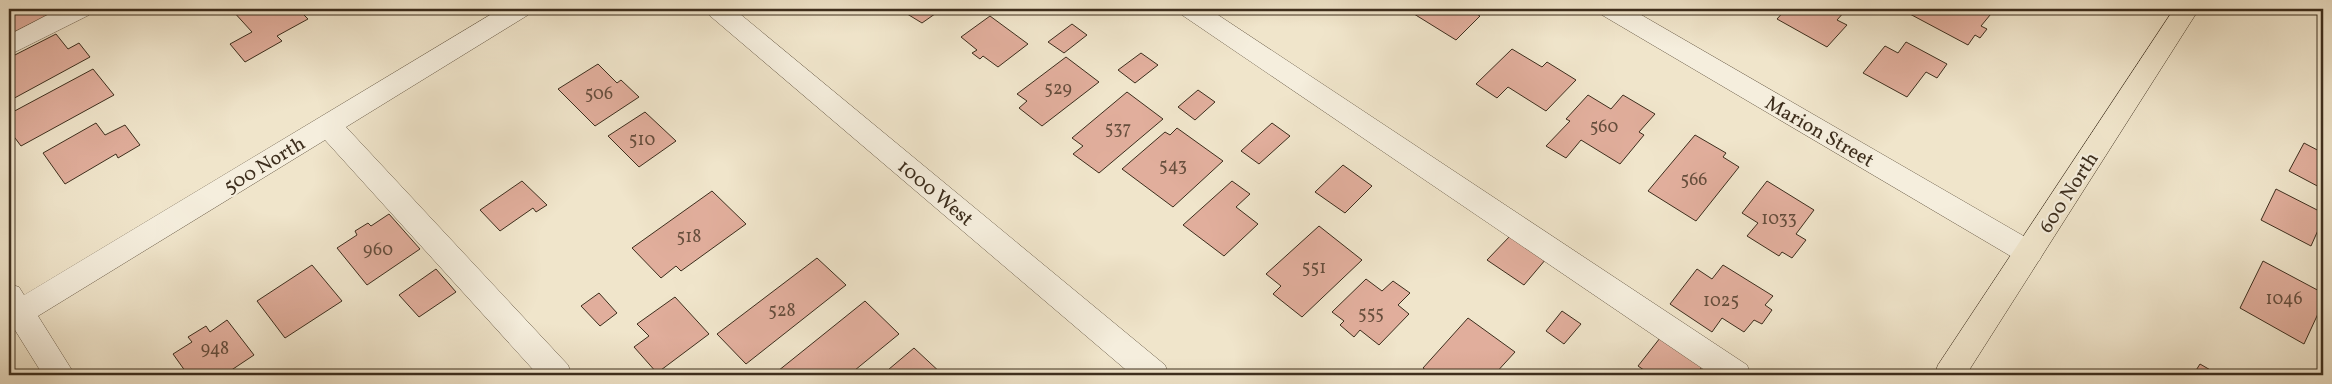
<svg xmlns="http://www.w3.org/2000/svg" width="2332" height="384" font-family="Vollkorn,serif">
<rect width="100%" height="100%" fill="#f0e5cb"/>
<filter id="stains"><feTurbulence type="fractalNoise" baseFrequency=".004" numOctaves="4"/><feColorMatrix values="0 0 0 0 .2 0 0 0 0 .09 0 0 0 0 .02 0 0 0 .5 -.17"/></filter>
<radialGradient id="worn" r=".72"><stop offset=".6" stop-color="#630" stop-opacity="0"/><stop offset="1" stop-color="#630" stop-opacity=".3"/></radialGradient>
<!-- building -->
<path fill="#e1ae9c" stroke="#3d2e1d" d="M9,9H41L48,18L9,38Z
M235,9H298L308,19L277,36L282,41L245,62L230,44L252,32L232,10Z
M899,9H942L922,23Z
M1406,9H1468L1480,16L1456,40Z
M1786,9H1841L1845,11L1837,20L1847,25L1827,47L1777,19Z
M1911,9H1995L1981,26L1987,29L1980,38L1975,35L1968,45L1908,13Z
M990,16L1028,44L998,67L983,56L980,59L972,53L977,50L961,37Z
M1072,24L1087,35L1064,53L1048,42Z
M56,34L68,49L79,43L90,57L9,101V58Z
M1906,42L1947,64L1937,78L1926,72L1907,97L1863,73L1885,46L1898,53Z
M1512,49L1542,67L1547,62L1576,80L1546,111L1508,87L1497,98L1476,84Z
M1141,53L1158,65L1135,83L1118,70Z
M1066,57L1099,82L1042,126L1019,108L1027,101L1017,94Z
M598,64L617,83L621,80L639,97L595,126L558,89Z
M93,69L114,95L21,146L9,130V114Z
M1198,90L1215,102L1195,120L1178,107Z
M1127,92L1163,119L1099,173L1073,154L1083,146L1072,138Z
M1588,95L1611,109L1623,95L1655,114L1639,132L1644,135L1620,164L1581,140L1566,158L1546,146L1570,121L1566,119Z
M645,112L676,141L639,167L608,136Z
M96,123L105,135L125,125L140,145L118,158L116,154L65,184L43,153Z
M1272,123L1290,136L1259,164L1241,151Z
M1177,128L1223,161L1173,207L1122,169L1165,132L1170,135Z
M1695,135L1726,153L1723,157L1739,167L1696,221L1648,191Z
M2304,143L2323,153V189L2289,171Z
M1343,165L1372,186L1345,213L1315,192Z
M522,181L547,205L536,212L533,208L500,231L480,210Z
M1232,181L1250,194L1236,207L1258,224L1224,256L1183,225Z
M1767,181L1814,210L1796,234L1806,240L1792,258L1782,252L1779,256L1747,236L1758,223L1742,213Z
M2276,189L2323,213V219L2311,246L2261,220Z
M712,191L746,224L681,271L676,266L661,278L632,248Z
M389,214L420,249L367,285L337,248L357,235L355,231L368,223L371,226Z
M1319,226L1362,260L1302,317L1273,294L1281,286L1266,274Z
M1511,235L1546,259L1524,285L1487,260Z
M817,258L846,285L746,364L717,334Z
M2263,261L2323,293V303L2304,344L2240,308Z
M312,265L342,301L285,338L257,301Z
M1723,265L1773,296L1765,305L1772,310L1762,324L1754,320L1744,332L1722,318L1712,332L1670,304L1697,269L1712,279Z
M436,269L456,292L419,317L399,295Z
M1366,279L1382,291L1393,281L1410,293L1398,305L1409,314L1379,345L1360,330L1354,337L1340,325L1344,321L1332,312Z
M599,293L617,313L600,326L581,306Z
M675,297L709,334L657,373L634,347L649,336L637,324Z
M865,301L899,334L849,375H773Z
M1562,311L1581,324L1564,344L1546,331Z
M1468,318L1515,352L1494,375H1432L1423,368Z
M227,320L254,355L224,375H188L173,354L192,342L188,337L206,326L210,332Z
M1660,338L1702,367L1696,375H1651L1638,366Z
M914,348L943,375H882Z
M2200,364L2219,375H2193Z"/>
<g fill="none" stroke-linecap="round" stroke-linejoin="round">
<!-- minor casing -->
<g stroke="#6a5c48" stroke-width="1">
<path id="minor" d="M59,9H92L89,15L9,55V35Z
M500,9H531L528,15L346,127L568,365L572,375H538L325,140L38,316L75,375H43L15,330L9,332V284L19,287L24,295Z
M706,9H734L1165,365L1169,375H1132L709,15Z
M1179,9H1209L1747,365L1751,375H1712L1182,15Z
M1599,9H1631L2039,245L2043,253L2039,261L2029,265L2019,261L1602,15Z"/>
</g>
<!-- major casing -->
<g stroke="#3d2e1d" stroke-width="1">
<path id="major" d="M2174,9H2199L1966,375H1934L1938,365Z"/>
</g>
<!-- minor -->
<use href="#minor" fill="#f5eedd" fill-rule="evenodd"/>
<!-- major -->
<use href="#major" fill="#f0e5cb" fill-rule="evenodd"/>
</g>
<g text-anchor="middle" stroke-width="4.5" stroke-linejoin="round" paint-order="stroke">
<!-- number labels -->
<g font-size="18" fill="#664e3d">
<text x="1058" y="94">529</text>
<text x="599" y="99">506</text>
<text x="1604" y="132">560</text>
<text x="1118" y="134">537</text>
<text x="642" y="145">510</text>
<text x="1173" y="171">543</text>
<text x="1694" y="185">566</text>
<text x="1779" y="224">1033</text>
<text x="689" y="242">518</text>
<text x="378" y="255">960</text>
<text x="1314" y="273">551</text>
<text x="2284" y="304">1046</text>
<text x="1721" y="306">1025</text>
<text x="782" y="316">528</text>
<text x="1371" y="319">555</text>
<text x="215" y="354">948</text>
</g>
<!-- street labels -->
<g font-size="20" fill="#3d2e1d" stroke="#f5eedd">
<text transform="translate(1820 131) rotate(30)" y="7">Marion Street</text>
<text transform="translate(264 164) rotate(-31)" y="7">500 North</text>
<text transform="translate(936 192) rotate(40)" y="7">1000 West</text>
<text transform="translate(2068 192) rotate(-57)" y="7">600 North</text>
</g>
</g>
<!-- margin -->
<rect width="2332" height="384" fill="none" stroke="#f0e5cb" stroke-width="30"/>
<rect x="10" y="10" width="2312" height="364" fill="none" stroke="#3d2e1d" stroke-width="2.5"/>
<rect x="15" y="15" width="2302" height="354" fill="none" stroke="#3d2e1d"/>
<rect width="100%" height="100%" filter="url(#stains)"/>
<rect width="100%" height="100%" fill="url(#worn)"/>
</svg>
